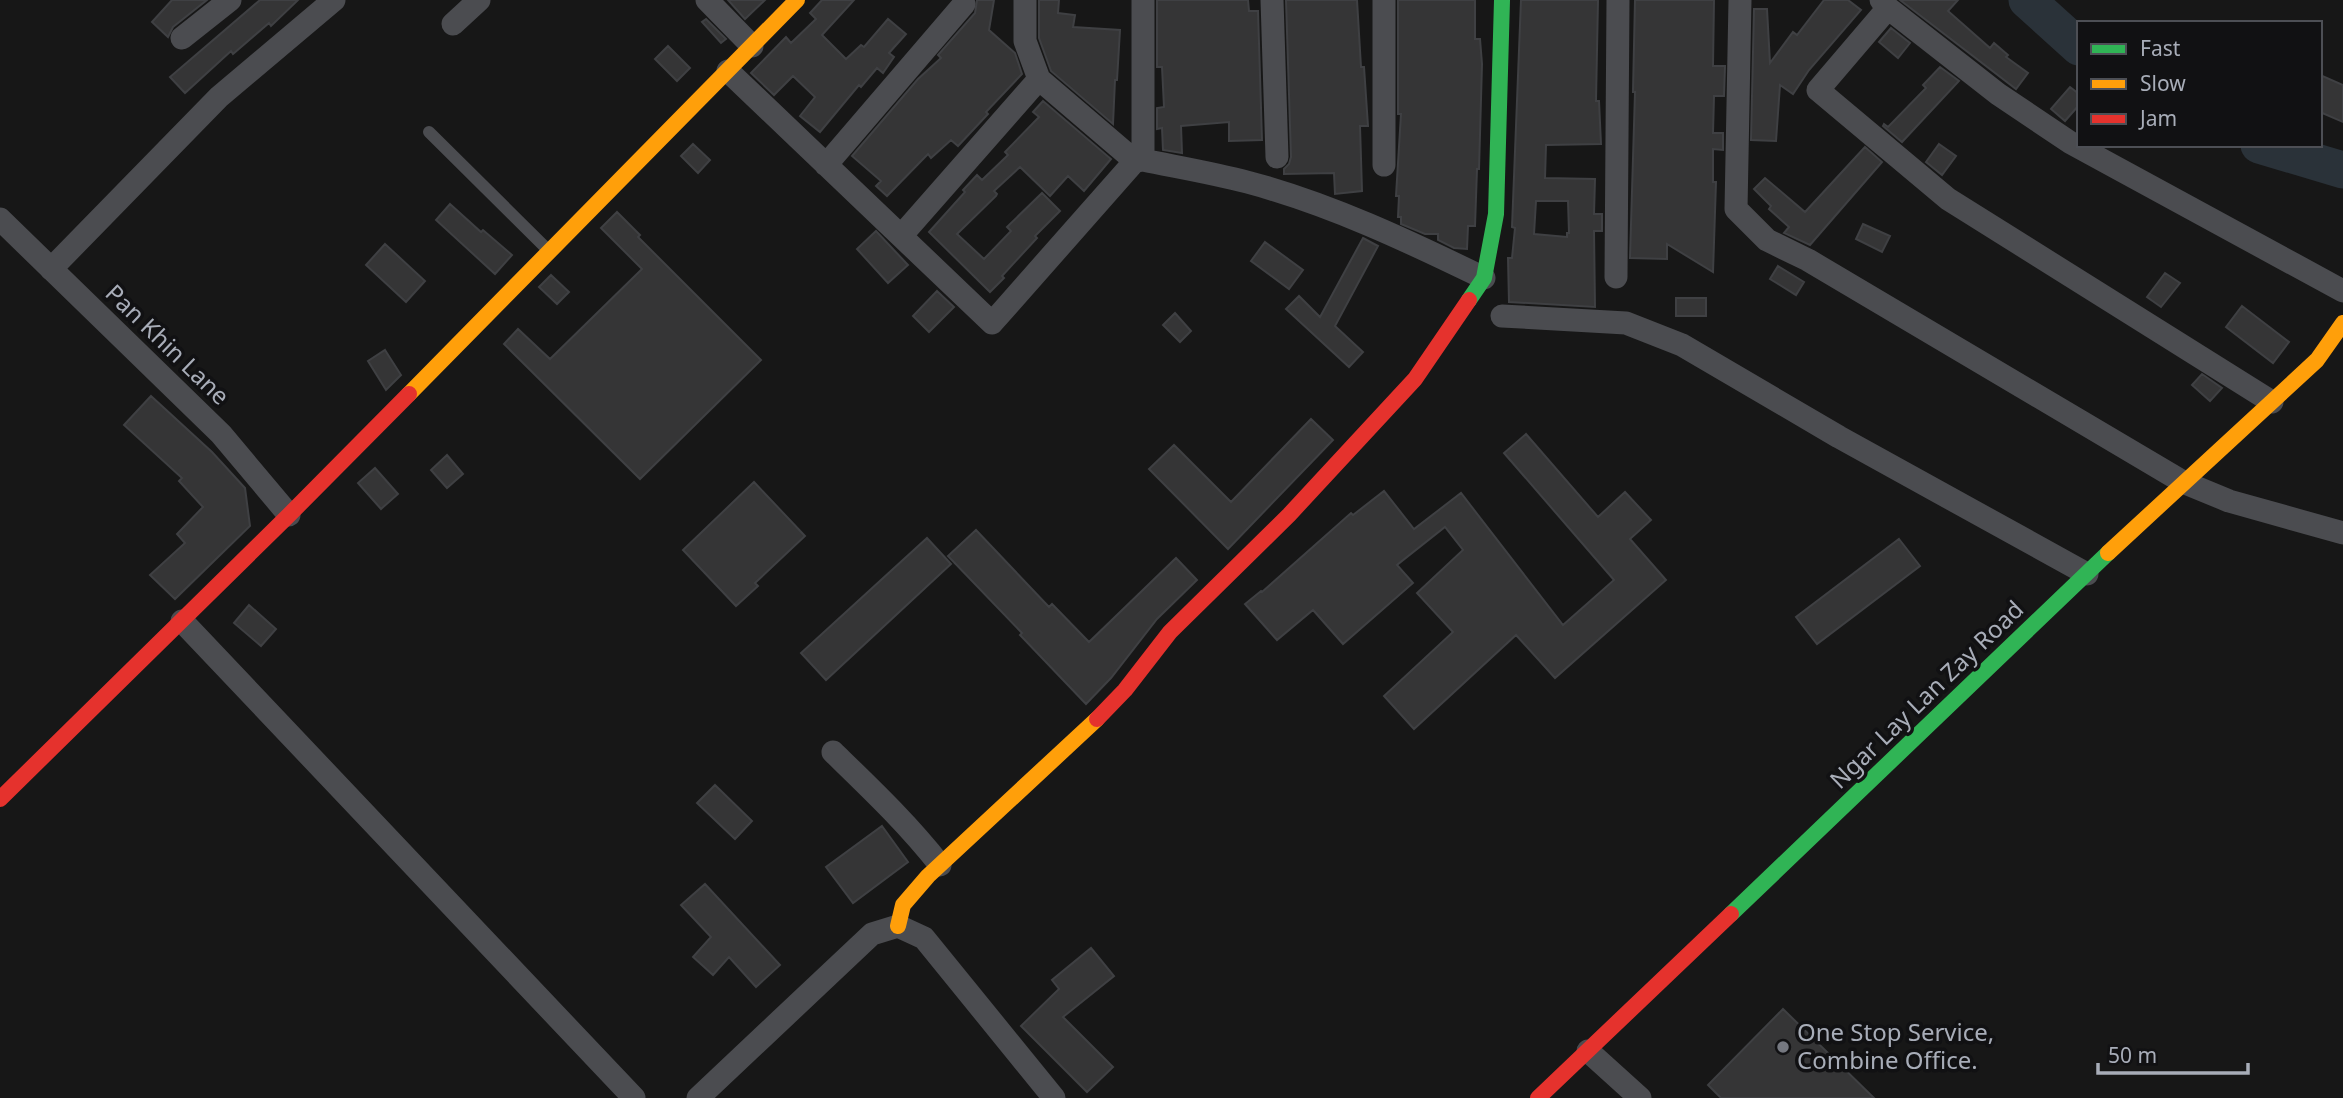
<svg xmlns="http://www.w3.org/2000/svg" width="2343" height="1098" font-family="'Noto Sans',sans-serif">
<rect width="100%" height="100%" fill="#171717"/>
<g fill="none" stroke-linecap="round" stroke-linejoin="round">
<!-- river -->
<path stroke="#2a3239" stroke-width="37" d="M2027,0L2079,47
M2259,145L2343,170"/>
</g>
<!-- building -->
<path fill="#353536" stroke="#3f4043" stroke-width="2" fill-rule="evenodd" d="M172,0H207L173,27L168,37L152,22Z
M260,0H298L271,26L269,23L233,54L231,51L185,93L170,77Z
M728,0H765L745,19Z
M822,0H854L822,35L846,59L861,45L864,47L888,19L906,34L889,53L894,57L883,73L877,68L861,87L859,85L820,132L800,116L815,97L793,76L774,95L751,73L786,37L791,43L816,19L810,13Z
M977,0H994L989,30L1015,53L1022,74L986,112L988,114L958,146L951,140L931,158L928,154L887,196L876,186L881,181L852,156L918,79L941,58L938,55L975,13Z
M1039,0H1059L1058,13L1075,15L1073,27L1120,30L1117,80H1115L1113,124L1051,71L1039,38Z
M1157,0H1248L1249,11H1258L1262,140L1229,141V122L1181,126L1182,153L1163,150L1162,128L1157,129V108L1164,107L1162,67H1157Z
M1286,0H1357L1361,67H1364L1368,126H1360L1362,191L1335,194L1334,173L1284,174V169L1289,164L1291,157Z
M1398,0H1475V39H1480L1482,64L1479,169H1477L1475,226H1468L1467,249L1454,248L1438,240V234H1425L1401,224V217H1398L1399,196H1396L1401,114H1398Z
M1521,0H1598L1596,101H1599L1601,144L1546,145L1545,178L1595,179L1594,214H1602V231H1594L1595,307L1509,302L1508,258H1512L1515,228L1512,227ZM1536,201H1568L1569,233H1567V237L1534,234Z
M1635,0H1714L1713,66H1725L1724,96H1714L1713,133H1723V150L1713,149V182H1716L1713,272L1667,244V259L1630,258L1635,92H1633Z
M1824,0H1848L1861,10L1809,70L1793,94L1780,85L1776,141L1751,140L1754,9H1767L1770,63L1793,32L1797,35Z
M1900,0H1958L1948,11L1990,48L1994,43L2008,55L2006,57L2028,73L2016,89Z
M706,19L726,39L721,43L702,22Z
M1891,28L1910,43L1898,58L1879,42Z
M668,46L690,68L677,81L655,59Z
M1940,67L1959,81L1902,142L1883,126L1884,124L1888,127L1926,88L1923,85Z
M2320,75L2343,85V122L2320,112Z
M2070,87L2079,94V105L2065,121L2051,109Z
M1043,101L1111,159L1084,191L1068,176L1050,196L1020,167L994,191L997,194L996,196L957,234L984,259L1011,231L1007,227L1042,193L1060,211L1035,236L1037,238L1002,276L1004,278L990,292L929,232L965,192L963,190L977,175L982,180L1008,155L1005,152L1039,117L1033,112Z
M693,144L710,160L698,173L681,156Z
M1939,144L1956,156L1942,175L1926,162Z
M1865,147L1882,162L1810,245L1784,233L1789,227L1769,209L1771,206L1754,189L1765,178L1805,212Z
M450,204L481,232L483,230L512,255L495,274L436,220Z
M617,212L640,235L638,237L761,360L640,479L504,344L518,329L550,359L642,269L601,228Z
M1863,224L1890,236L1882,252L1856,239Z
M876,231L908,265L888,283L857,249Z
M1363,238L1378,246L1335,326L1363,352L1349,367L1286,309L1299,296L1320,317Z
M1265,242L1303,270L1289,289L1251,261Z
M385,244L425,281L406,302L366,265Z
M1778,266L1804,282L1796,295L1770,279Z
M2165,273L2180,283L2161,307L2147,297Z
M551,275L569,292L557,304L539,287Z
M937,291L954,307L929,332L913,316Z
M1676,298H1706V316H1676Z
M2242,306L2289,342L2273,363L2226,327Z
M1175,313L1191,331L1180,342L1163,325Z
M385,350L401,375L386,390L368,361Z
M2202,374L2222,388L2210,401L2192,385Z
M151,396L212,452L245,488L250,526L175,599L150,575L185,543L177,534L203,507L179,481L182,478L124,425Z
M1311,419L1333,440L1228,549L1149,469L1174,445L1231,502Z
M1526,434L1598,517L1625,492L1651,520L1630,539L1666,580L1555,678L1516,635L1414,729L1384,696L1453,632L1417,593L1463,550L1445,527L1397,565L1413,583L1343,644L1313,610L1277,640L1245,604L1261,591L1262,592L1351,513L1353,515L1384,491L1414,529L1461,493L1563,625L1614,580L1504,453Z
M447,455L463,474L447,488L431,470Z
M375,468L398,494L381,509L358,483Z
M754,482L805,536L755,583L758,586L736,606L683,550Z
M976,530L1049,607L1052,604L1089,642L1176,558L1197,580L1157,619L1111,678L1086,704L1020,635L1022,633L948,556Z
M927,538L951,564L826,680L801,653Z
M1899,539L1920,566L1817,644L1796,617Z
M249,605L276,629L261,646L234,623Z
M715,785L752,821L735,839L697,803Z
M882,826L908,862L853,903L826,867Z
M705,884L780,965L756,987L729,957L713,975L693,957L711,937L681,905Z
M1091,948L1114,976L1063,1017L1113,1067L1087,1092L1021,1026L1059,989L1052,980Z
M1783,1009L1874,1098H1721L1708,1085Z"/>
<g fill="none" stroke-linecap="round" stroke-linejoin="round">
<!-- lane -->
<path stroke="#4b4c50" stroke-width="12" d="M429,132L548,250"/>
<!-- street -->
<path stroke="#4b4c50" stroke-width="23" d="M707,0L752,46
M1025,0V41L1039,79L1135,161L1143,160C1177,167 1213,173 1247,182C1330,204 1408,241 1484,278
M1143,0V160
M1272,0L1277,157
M1740,0L1736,209L1767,240L1808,260L2183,482L2229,501L2343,533
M1881,0L1888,8L1998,94L2071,143L2343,291
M1888,8L1818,90L1948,199L2272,402
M453,24L479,0
M182,38L230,0
M728,71L992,323L1135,161
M826,165L964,4
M1384,165V0
M0,219L221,434L289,515
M901,236L1039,79
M51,269L219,97L334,0
M1616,277L1618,0
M1502,316L1626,323L1682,345L1839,437L2087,574
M182,621L634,1098
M833,752C870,788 908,824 940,865
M1588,1051L1640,1098
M698,1098L872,934L898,926L924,938L1054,1098"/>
<!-- fast -->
<path stroke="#30b455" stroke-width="16" d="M1469,300L1484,278L1496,214L1502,0
M1731,914L2108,553"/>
<!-- slow -->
<path stroke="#ff9f0a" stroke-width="16" d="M409,394L797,0
M2108,553L2317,360L2343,323
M898,926L903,905L928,876L1097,719"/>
<!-- jam -->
<path stroke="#e5322d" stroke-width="16" d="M1097,719L1125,690L1170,632L1289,515L1415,379L1469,300
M0,799L289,515L409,394
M1538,1098L1731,914"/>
</g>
<!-- markers -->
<circle fill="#757880" stroke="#111113" stroke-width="2.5" cx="1783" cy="1047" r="7"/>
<g text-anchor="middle" stroke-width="7" stroke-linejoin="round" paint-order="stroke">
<!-- street labels -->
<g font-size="24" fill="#a8adb8" stroke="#111113">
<text transform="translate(167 345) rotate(44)" y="8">Pan Khin Lane</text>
<text transform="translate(1927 695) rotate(-44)" y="8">Ngar Lay Lan Zay Road</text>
</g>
<!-- poi labels -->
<g font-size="24" fill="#a8adb8" stroke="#111113" text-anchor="start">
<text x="1797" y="1041">One Stop Service,<tspan x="1797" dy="28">Combine Office.</tspan></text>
</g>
</g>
<!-- legend -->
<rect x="2077" y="21" width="245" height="126" fill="#111113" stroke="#4d4f55" stroke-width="2"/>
<rect x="2091" y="44" width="35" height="10" fill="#30b455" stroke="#4d4f55" stroke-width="2"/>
<text x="2140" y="56" font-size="21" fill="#a8adb8">Fast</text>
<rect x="2091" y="79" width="35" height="10" fill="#ff9f0a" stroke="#4d4f55" stroke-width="2"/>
<text x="2140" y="91" font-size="21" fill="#a8adb8">Slow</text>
<rect x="2091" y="114" width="35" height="10" fill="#e5322d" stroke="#4d4f55" stroke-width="2"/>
<text x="2140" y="126" font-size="21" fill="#a8adb8">Jam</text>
<!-- scale -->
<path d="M2098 1063v10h150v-10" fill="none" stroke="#a8adb8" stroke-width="3.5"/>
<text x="2108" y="1063" font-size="21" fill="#a8adb8" stroke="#111113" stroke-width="5" paint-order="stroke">50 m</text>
</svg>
